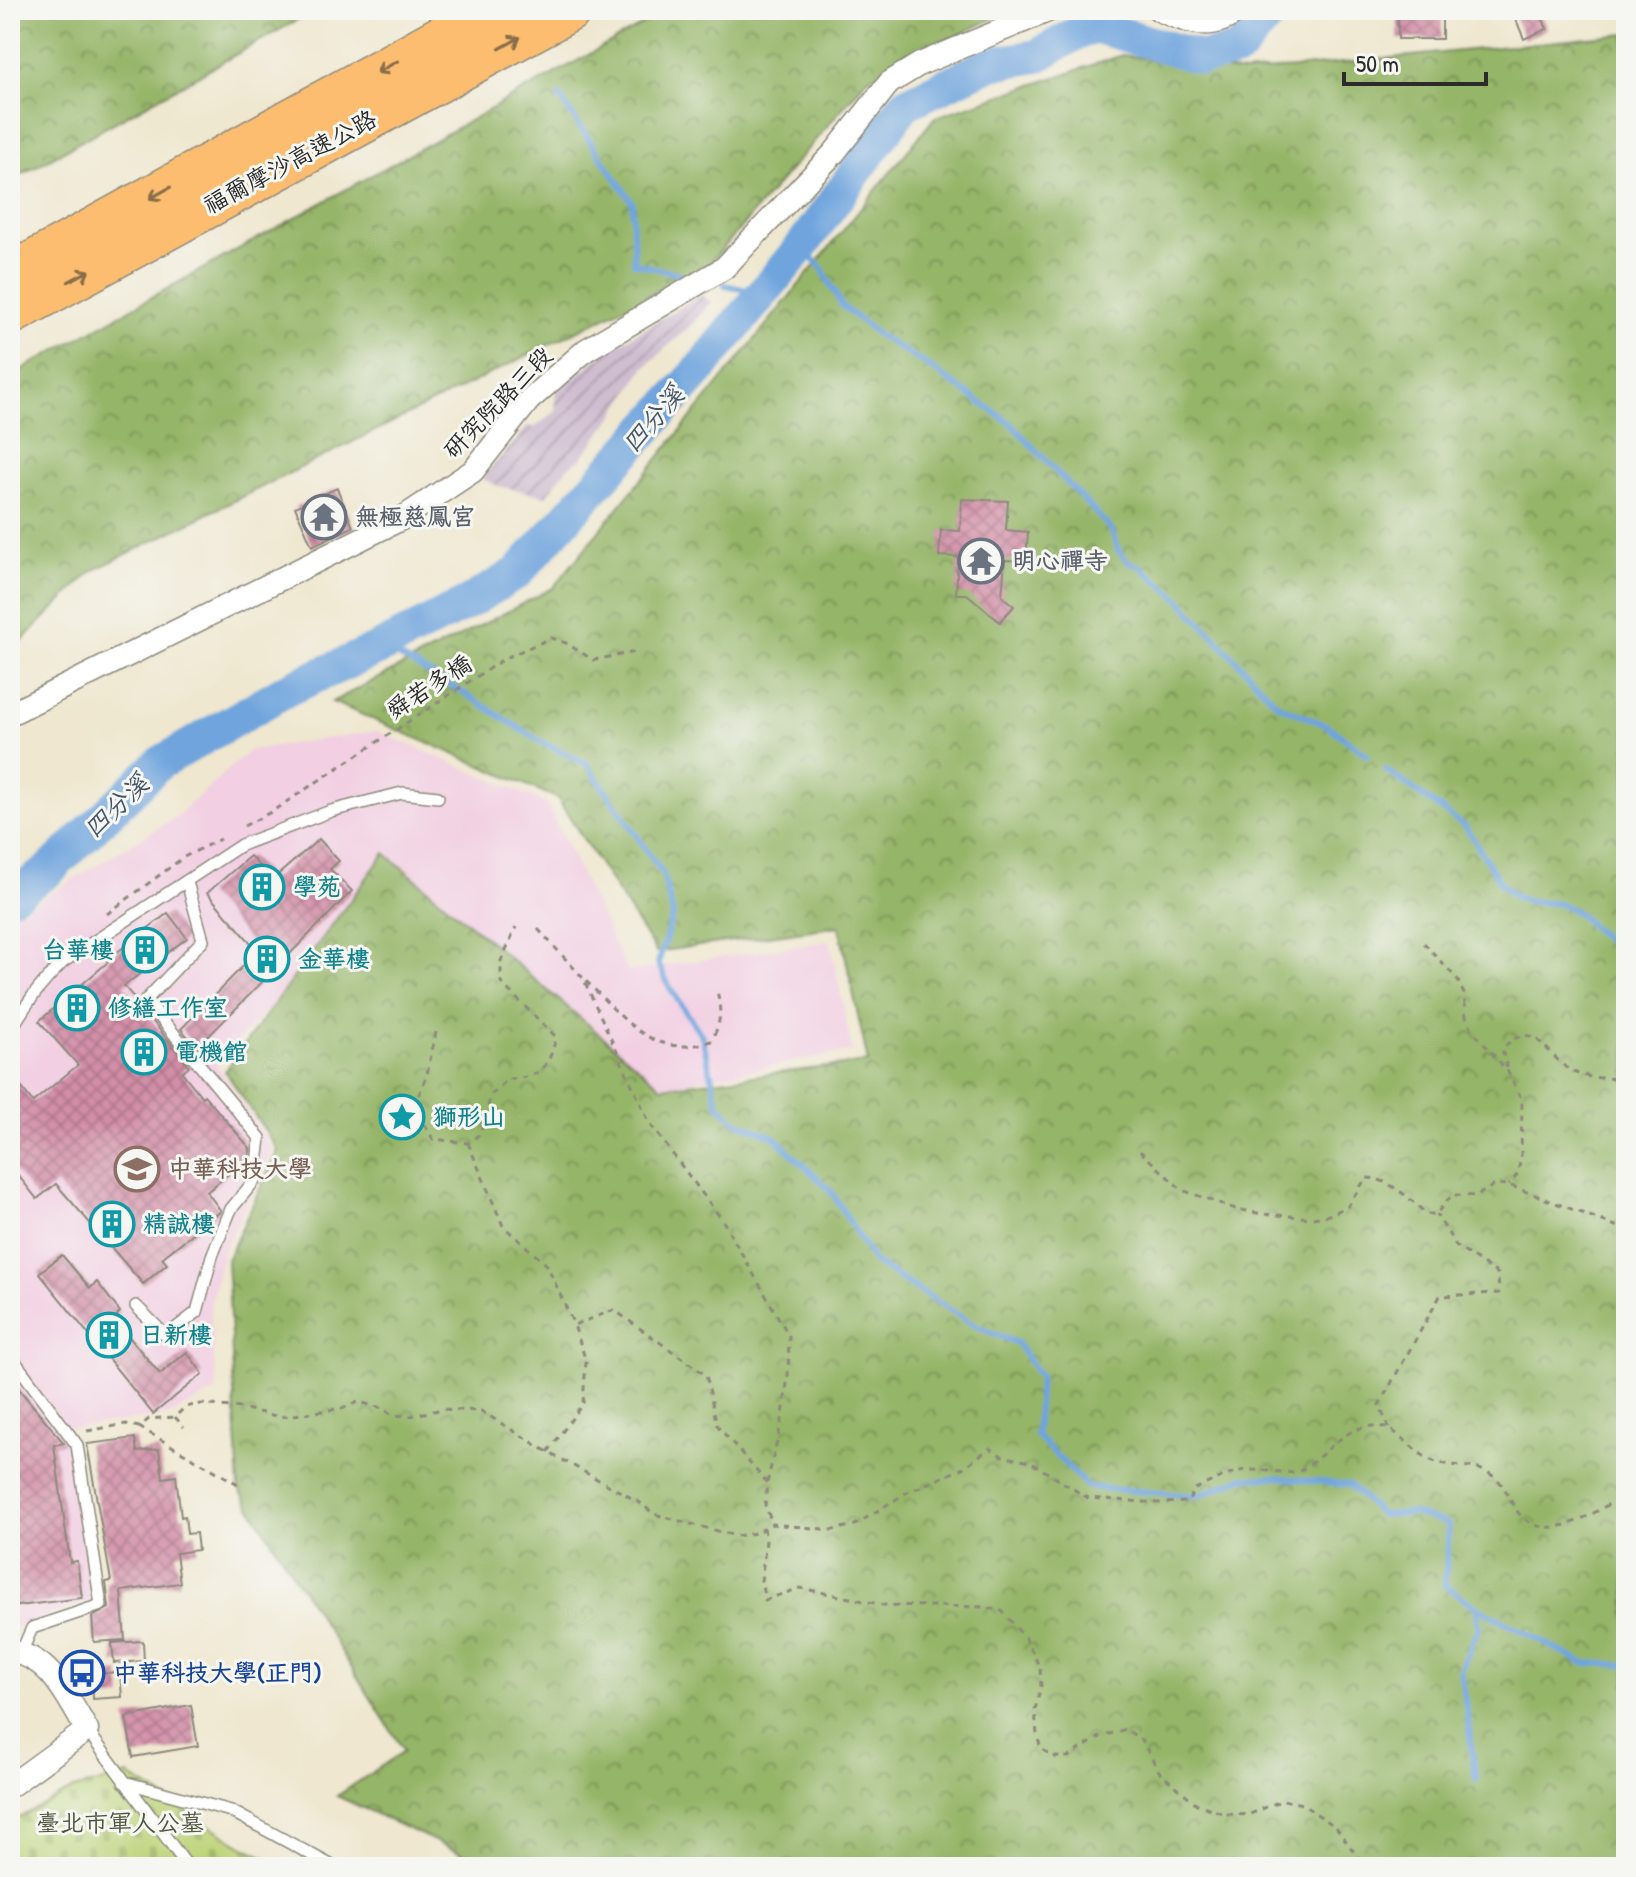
<svg xmlns="http://www.w3.org/2000/svg" width="1636" height="1877" font-family="'Patrick Hand','LXGW WenKai TC',sans-serif">
<defs>
<pattern id="industrial-furrows" width="10" height="10" patternUnits="userSpaceOnUse" patternTransform="scale(2)"><rect width="10" height="10" fill="#cfbdd0"/><path d="M-1 1l2-2M0 10L10 0M9 11l2-2" fill="none" stroke="#a89aa9"/></pattern>
<pattern id="forest-crowns" width="20" height="18" patternUnits="userSpaceOnUse" patternTransform="scale(2)"><rect width="20" height="18" fill="#95b568"/><path d="M2 6a3 3 0 1 1 6 0M12 15a3 3 0 1 1 6 0" fill="none" stroke="#7a9356"/></pattern>
<pattern id="cemetery-stones" width="16" height="16" patternUnits="userSpaceOnUse" patternTransform="scale(2)"><rect width="16" height="16" fill="#bcd377"/><path d="M2 7V4a2 2 0 0 1 4 0v3zM10 15v-3a2 2 0 0 1 4 0v3z" fill="#a2b567"/></pattern>
<pattern id="building-cross-hatch" width="8" height="8" patternUnits="userSpaceOnUse" patternTransform="scale(2)"><rect width="8" height="8" fill="#d38ea7"/><path d="M0 0l8 8M0 8l8-8" fill="none" stroke="#ab7488"/></pattern>
</defs>
<rect width="100%" height="100%" fill="#f6f6f2"/>
<filter id="ink" filterUnits="userSpaceOnUse"><feTurbulence type="fractalNoise" baseFrequency=".0125" numOctaves="2"/><feDisplacementMap in="SourceGraphic" scale="16" xChannelSelector="R" yChannelSelector="G"/><feConvolveMatrix kernelMatrix="1 2 1 2 8 2 1 2 1" color-interpolation-filters="sRGB"/></filter>
<filter id="wash" filterUnits="userSpaceOnUse"><feTurbulence type="fractalNoise" baseFrequency=".006" numOctaves="4" result="noise"/><feDisplacementMap in="SourceGraphic" scale="32" xChannelSelector="R" yChannelSelector="G"/><feGaussianBlur stdDeviation="1.8" result="paint"/><feColorMatrix in="noise" values="0 0 0 0 0 0 0 0 0 0 0 0 0 0 0 0 0 1.4 0 .05"/><feComposite in="paint" operator="in"/></filter>
<g filter="url(#wash)">
<rect width="100%" height="100%" fill="#efe7cf"/>
<!-- built -->
<path fill="#f2cfe2" d="M377,731L546,803L628,971L830,941L852,1051L644,1090L383,887L216,1064L273,1150L223,1252L210,1306L217,1391L169,1415L65,1429L91,1600L10,1629V918L176,817L250,750Z"/>
<!-- industrial -->
<path fill="url(#industrial-furrows)" d="M701,295L711,302L692,324L644,368L609,422L581,458L567,468L546,496L499,486L482,479L529,425L534,428L556,411L555,393L563,385L607,351Z"/>
<!-- forest -->
<path fill="url(#forest-crowns)" stroke="#60704a" stroke-width="2" d="M10,10H315L10,181Z
M669,10H1011L868,78L708,266L92,571L10,652V376Z
M1626,34V1867H487V1865L337,1796L404,1751L239,1489L227,1260L278,1150L225,1071L385,853L662,1087L868,1062L839,926L656,952L557,798L332,702L553,588L935,117L1122,55L1245,73Z"/>
<!-- cemetery -->
<path fill="url(#cemetery-stones)" stroke="#747f51" stroke-width="2" d="M128,1775L244,1847L286,1867H10V1822L74,1789Z"/>
<g fill="none" stroke-linecap="round" stroke-linejoin="round">
<!-- stream -->
<path stroke="#70a4dd" stroke-width="6" d="M1079,22V32
M559,96L632,202L634,263L683,275
M801,247L821,267L842,306L881,337L922,362L1010,423L1111,529L1119,552L1130,563L1140,566L1179,599L1278,705L1328,726L1367,755
M725,285L762,294
M382,647L464,693L536,739L587,764L663,874L673,915L658,963L670,988L702,1036L718,1104L735,1121L774,1137L831,1191L874,1262L976,1326L1017,1343L1040,1377L1036,1435L1088,1487L1198,1496L1243,1478L1275,1477L1350,1485L1381,1515L1413,1513L1449,1524L1445,1585L1476,1607L1583,1663L1626,1665
M1386,770L1466,827L1501,884L1514,896L1527,901L1560,904L1574,910L1626,958
M1476,1607L1479,1627L1461,1670L1476,1780"/>
<!-- river -->
<path stroke="#70a4dd" stroke-width="34" d="M10,897L47,872L160,763L288,689L382,647L469,602L517,573L696,374L762,294L801,247L905,104L989,64L1037,56L1079,32L1098,27L1202,58L1238,51L1273,10"/>
</g>
<g id="blocks">
<!-- building -->
<path fill="url(#building-cross-hatch)" d="M1398,10H1442V39H1398Z
M1512,10H1539L1547,29L1524,39Z
M337,488L353,527L312,546L295,507Z
M962,499L1008,501L1006,530L1028,532L1026,561L1005,560L1002,596L1014,606L1000,622L967,594H956L958,557L939,556L941,530L960,531Z
M319,839L339,861L330,869L352,891L197,1048L181,1029L258,951L207,893L250,856L272,880Z
M168,913L187,938L124,986L189,1066L182,1072L202,1097L204,1095L250,1148L249,1156L207,1192L221,1211L162,1258L167,1264L143,1284L56,1184L37,1199L10,1165V1073L33,1102L78,1065L39,1021L108,962L107,960Z
M62,1255L90,1288L97,1282L120,1312L114,1319L160,1374L187,1352L203,1374L153,1414L39,1273Z
M10,1378L64,1443L54,1445L70,1562L77,1561L82,1598L10,1607Z
M135,1438L137,1452L159,1449L163,1478L176,1476L181,1517L185,1516L187,1534L196,1533L198,1550L176,1553L180,1583L121,1591L125,1640L94,1642L92,1617L109,1608L106,1582L111,1581L87,1444Z
M143,1641L144,1661L114,1663L112,1643Z
M120,1672L122,1697L93,1699L92,1674Z
M191,1705L198,1746L133,1757L126,1717Z"/>
</g>
</g>
<g filter="url(#ink)">
<use href="#blocks" fill-opacity="0" stroke="#8d897d" stroke-width="2"/>
<g fill="none" stroke-linecap="round" stroke-linejoin="round">
<!-- service casing -->
<g stroke="#8d897d" stroke-width="14">
<path id="service" d="M10,1032C24,1006 41,983 63,962L241,845L331,811L402,793L438,797
M136,1306L166,1336L197,1312L212,1256L231,1209L255,1180L260,1138L146,1000L203,940L187,882
M10,1355L77,1445L101,1605L32,1628L21,1653
M87,1730L188,1867
M124,1782L231,1811L334,1867"/>
</g>
<!-- minor casing -->
<g stroke="#8d897d" stroke-width="25">
<path id="minor" d="M1159,10C1187,23 1213,32 1239,10
M10,714L401,519L473,471L529,400L586,350L724,268L834,153L889,83L920,64L1050,10
M10,1652C50,1655 68,1699 87,1730L10,1786"/>
</g>
<!-- motorway casing -->
<g stroke="#8d897d" stroke-width="45">
<path id="motorway" d="M10,275L490,10
M10,314L570,10"/>
</g>
<!-- path -->
<path stroke="#8d897d" stroke-width="3" stroke-dasharray="6 6" stroke-linecap="butt" d="M244,826L271,812L505,658L551,638L566,643L593,660L636,652
M107,914L184,857L220,839
M538,929L583,978L650,1124L723,1221L789,1336L788,1375L783,1416L767,1483L765,1505L772,1523
M1424,943L1457,979L1464,994L1466,1017L1473,1031L1508,1072L1522,1100L1521,1158L1517,1175L1509,1185
M586,981C623,1017 652,1061 711,1041C722,1022 721,1010 717,990
M436,1032L427,1074L418,1097L424,1124L433,1139L468,1143L480,1134L491,1095L508,1079C540,1078 549,1068 556,1037L501,983V961L516,927
M1507,1068L1502,1049C1537,1012 1547,1062 1576,1073C1590,1079 1611,1078 1626,1079
M468,1143L503,1226L547,1265L574,1325L614,1310L706,1375L717,1425L767,1483
M1140,1151L1182,1190L1236,1209L1263,1214L1313,1218L1329,1215L1348,1206L1366,1178C1387,1177 1412,1200 1426,1214H1436L1452,1195L1476,1196L1496,1184L1509,1185L1626,1230
M175,1417L184,1427
M139,1427L238,1484
M1389,1428L1379,1405L1440,1296L1499,1293L1498,1274L1457,1247L1436,1214
M87,1431L126,1424L139,1427L149,1419L175,1417L185,1407L201,1404L241,1408L280,1417L343,1408L358,1402L379,1407L393,1415L410,1416L443,1409L481,1411L548,1452L639,1502L654,1514L736,1536L756,1533L772,1524L833,1530L855,1525L906,1493L961,1469L990,1448L1002,1456L1030,1462L1088,1498L1158,1503L1188,1502L1195,1489C1212,1482 1228,1472 1246,1470C1259,1469 1294,1475 1300,1471C1325,1457 1341,1428 1372,1426C1396,1424 1409,1449 1429,1459C1448,1469 1475,1462 1493,1476C1506,1484 1508,1500 1517,1511C1545,1549 1598,1511 1626,1493
M548,1452L583,1403L586,1361L574,1325
M764,1528L766,1541L761,1581L765,1600L800,1588L884,1605L983,1607L1002,1611L1026,1639L1040,1668L1041,1686L1035,1710L1037,1735L1041,1749L1055,1757H1068L1100,1737L1126,1729L1142,1741L1160,1773L1197,1804L1225,1814L1248,1815L1283,1800L1302,1804L1336,1827L1365,1867
M1513,1867L1515,1864"/>
<!-- service -->
<use href="#service" stroke="#fff" stroke-width="11"/>
<!-- minor -->
<use href="#minor" stroke="#fff" stroke-width="22"/>
<!-- motorway -->
<use href="#motorway" stroke="#fcbd6f" stroke-width="42"/>
</g>
<!-- one-way arrows -->
<defs><path id="oneway-shaft" d="M-6 0H5M1.5-3L5.5 0L1.5 3" fill="none" stroke-width="1.6" stroke-linecap="round" stroke-linejoin="round" transform="scale(2)"/></defs>
<g stroke="#896d4a">
<use href="#oneway-shaft" transform="translate(510 43) rotate(-29)"/>
<use href="#oneway-shaft" transform="translate(387 67) rotate(151)"/>
<use href="#oneway-shaft" transform="translate(160 193) rotate(151)"/>
<use href="#oneway-shaft" transform="translate(79 276) rotate(-28)"/>
</g>
</g>
<!-- icons -->
<defs>
<g id="temple-ring" transform="scale(2.3)"><circle r="9.5" fill="#f6f6f2" stroke="#6b7280" stroke-width="1.5"/><path d="M0-6L5-2H3V0L6.5 2.5H4V6H1.5V3h-3V6H-4V2.5H-6.5L-3 0V-2H-5Z" fill="#6b7280"/></g>
<g id="building-ring" transform="scale(2.3)"><circle r="9.5" fill="#f6f6f2" stroke="#0f9aa8" stroke-width="1.5"/><path d="M-4-6H4V6H1V3H-1V6H-4ZM-2.5-4.3h1.7v1.8h-1.7ZM.8-4.3h1.7v1.8H.8ZM-2.5-1h1.7V.8h-1.7ZM.8-1h1.7V.8H.8Z" fill="#0f9aa8"/></g>
<g id="sight-ring" transform="scale(2.3)"><circle r="9.5" fill="#f6f6f2" stroke="#0f9aa8" stroke-width="1.5"/><path d="M0-6L1.8-2.2L6-1.7L2.9 1.2L3.7 5.4L0 3.3L-3.7 5.4L-2.9 1.2L-6-1.7L-1.8-2.2Z" fill="#0f9aa8"/></g>
<g id="university-ring" transform="scale(2.3)"><circle r="9.5" fill="#f6f6f2" stroke="#8d6e63" stroke-width="1.5"/><path d="M0-5L7-2L0 1L-7-2ZM-4 1L0 2.5L4 1V4Q0 6-4 4Z" fill="#8d6e63"/></g>
<g id="bus-ring" transform="scale(2.3)"><circle r="9.5" fill="#f6f6f2" stroke="#1a4fb4" stroke-width="1.5"/><path d="M-5-6H5V4H4V6H2V4H-2V6H-4V4H-5ZM-3.5-4V0h7V-4ZM-3.5 1.2v1.5H-2V1.2ZM2 1.2v1.5H3.5V1.2Z" fill="#1a4fb4"/></g>
</defs>
<g fill-rule="evenodd">
<use href="#temple-ring" x="324" y="517"/>
<use href="#temple-ring" x="981" y="561"/>
<use href="#building-ring" x="262" y="887"/>
<use href="#building-ring" x="145" y="950"/>
<use href="#building-ring" x="267" y="959"/>
<use href="#building-ring" x="77" y="1008"/>
<use href="#building-ring" x="144" y="1052"/>
<use href="#sight-ring" x="402" y="1117"/>
<use href="#university-ring" x="137" y="1169"/>
<use href="#building-ring" x="112" y="1224"/>
<use href="#building-ring" x="109" y="1335"/>
<use href="#bus-ring" x="82" y="1673"/>
</g>
<g text-anchor="middle" stroke-width="6" stroke-linejoin="round" paint-order="stroke">
<!-- street labels -->
<g font-size="24" fill="#2b2b2b" stroke="#f6f6f2">
<text transform="translate(290 162) rotate(-28)" y="8">福爾摩沙高速公路</text>
<text transform="translate(498 403) rotate(-46)" y="8">研究院路三段</text>
<text transform="translate(429 687) rotate(-33)" y="8">舜若多橋</text>
</g>
<!-- worship labels -->
<g font-size="24" font-weight="bold" fill="#5b616d" stroke="#f6f6f2" text-anchor="start">
<text x="355" y="525">無極慈鳳宮</text>
<text x="1012" y="569">明心禪寺</text>
</g>
<!-- culture labels -->
<g font-size="24" font-weight="bold" fill="#0d838f" stroke="#f6f6f2" text-anchor="start">
<text x="293" y="895">學苑</text>
<text x="114" y="958" text-anchor="end">台華樓</text>
<text x="298" y="967">金華樓</text>
<text x="108" y="1016">修繕工作室</text>
<text x="175" y="1060">電機館</text>
<text x="433" y="1125">獅形山</text>
<text x="143" y="1232">精誠樓</text>
<text x="140" y="1343">日新樓</text>
</g>
<!-- education labels -->
<g font-size="24" font-weight="bold" fill="#785e54" stroke="#f6f6f2" text-anchor="start">
<text x="168" y="1177">中華科技大學</text>
</g>
<!-- transit labels -->
<g font-size="24" font-weight="bold" fill="#164399" stroke="#f6f6f2" text-anchor="start">
<text x="113" y="1681">中華科技大學(正門)</text>
</g>
<!-- park labels -->
<g font-size="24" fill="#4f553e" stroke="#f6f6f2">
<text x="120" y="1831">臺北市軍人公墓</text>
</g>
<!-- water labels -->
<g font-size="26" font-style="italic" fill="#435569" stroke="#f6f6f2">
<text transform="translate(653 419) rotate(-49)" y="9">四分溪</text>
<text transform="translate(116 806) rotate(-44)" y="9">四分溪</text>
</g>
</g>
<!-- margin -->
<rect width="1636" height="1877" fill="none" stroke="#f6f6f2" stroke-width="40"/>
<!-- scale -->
<path d="M1344 72v12h142v-12" fill="none" stroke="#2b2b2b" stroke-width="4"/>
<text x="1356" y="72" font-size="24" fill="#2b2b2b" stroke="#f6f6f2" stroke-width="6" paint-order="stroke">50 m</text>
</svg>
